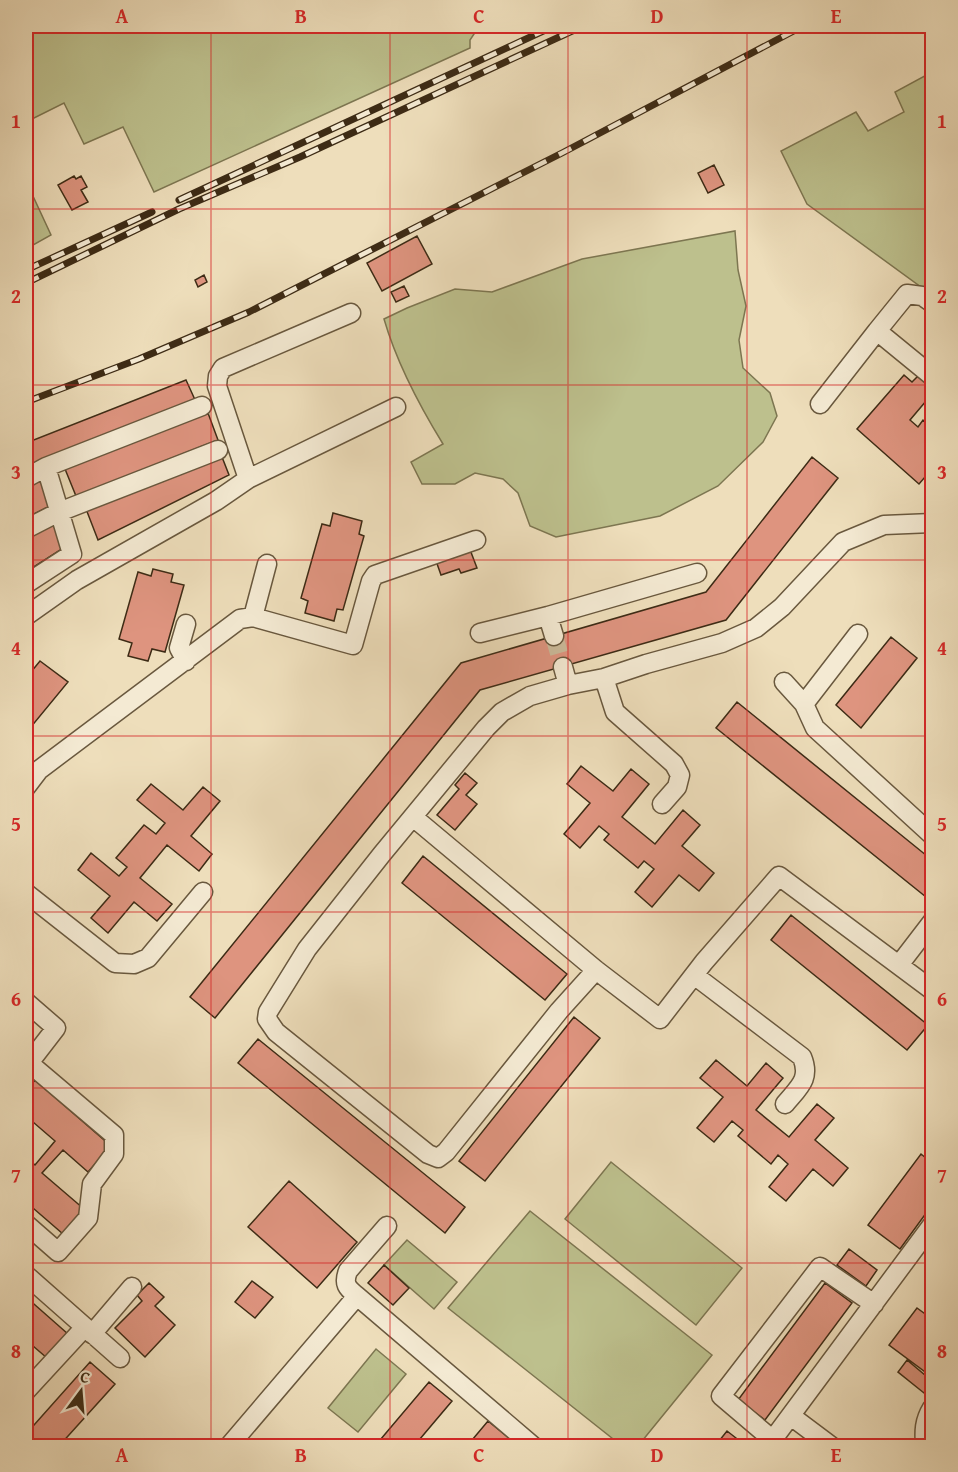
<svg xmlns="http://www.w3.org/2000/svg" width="958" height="1472" font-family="'Gentium Book Plus',serif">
<rect width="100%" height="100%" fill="#eedebb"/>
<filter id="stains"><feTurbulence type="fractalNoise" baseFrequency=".00333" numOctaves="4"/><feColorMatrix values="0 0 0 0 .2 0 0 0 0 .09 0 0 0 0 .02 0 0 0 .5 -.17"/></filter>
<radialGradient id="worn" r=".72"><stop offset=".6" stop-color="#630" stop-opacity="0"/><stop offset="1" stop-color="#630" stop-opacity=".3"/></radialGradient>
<!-- green -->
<path fill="#bdc08d" stroke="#7d7651" stroke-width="1.5" d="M26,26H478V28L470,40V48L154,192L123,127L84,144L64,103L26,122Z
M932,72V295L807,204L781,151L856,112L868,131L904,112L895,92Z
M26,181L51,235L26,249Z
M735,231L738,270L746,306L739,340L743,368L770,393L777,416L763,442L718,486L660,516L556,537L530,526L518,493L503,479L475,473L455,484H422L411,462L443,444C419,405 397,364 384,319L407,308L455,289L492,292L582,259Z
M611,1162L742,1268L696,1325L565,1219Z
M530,1211L712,1355L638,1446H622L448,1308Z
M407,1240L457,1282L434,1309L384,1265Z
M376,1349L406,1374L358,1432L328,1408Z"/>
<!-- building -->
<path fill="#de947f" stroke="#3d2b15" stroke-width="1.5" d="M714,165L724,185L708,193L698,173Z
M74,176L76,179L81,176L87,187L81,190L88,202L72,210L58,185Z
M417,236L432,264L382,291L367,263Z
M204,275L207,282L198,287L195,280Z
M404,286L409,296L396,302L391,292Z
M925,374L932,381V394L910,420L918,427L923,420L932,428V472L931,470L919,484L857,429L904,375L912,382L918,376L921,379Z
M186,380L196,402L26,468V443Z
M208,413L218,440L76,496L65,469Z
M222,457L229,475L98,540L86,509Z
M812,457L838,478L726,620L480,690L215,1018L190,997L461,663L706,592Z
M40,478L54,504L26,518V486Z
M333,513L362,521L359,534L364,536L343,610L337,609L334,621L305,613L308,601L301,598L322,524L330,526Z
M55,523L65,547L26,572V538Z
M469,547L477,568L461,573L459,569L441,575L435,558Z
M153,569L173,574L171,582L184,585L165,652L152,649L148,661L128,656L132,643L119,639L138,572L151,576Z
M891,637L917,658L861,728L836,705Z
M40,661L68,682L26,733V678Z
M737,702L932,860V889L926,897L716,728Z
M581,766L613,791L631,769L649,784L622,817L655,844L683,810L700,825L682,846L714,873L699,891L679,875L652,907L635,892L654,869L644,861L638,868L604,840L609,834L599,826L580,848L564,834L590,803L567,784Z
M465,773L477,783L466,795L477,804L455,830L437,815L459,789L455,785Z
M151,784L183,810L203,787L220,801L191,836L212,854L199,871L167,845L140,878L172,904L157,921L134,902L108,933L91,918L110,896L78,870L91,853L119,876L127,867L116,858L144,825L156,834L165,823L137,800Z
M423,856L567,974L545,1000L402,883Z
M791,915L928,1025L907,1050L771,940Z
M574,1017L600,1038L485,1181L459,1161Z
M258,1039L465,1207L445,1233L238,1063Z
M716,1060L747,1086L766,1063L783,1078L756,1110L789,1137L817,1104L834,1118L815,1140L848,1168L833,1186L813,1169L786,1201L769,1187L788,1164L778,1155L771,1164L738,1136L743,1130L732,1121L714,1142L697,1128L723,1097L700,1078Z
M35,1080L111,1146L88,1172L63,1150L42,1173L84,1209L63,1234L26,1202V1157L35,1165L55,1141L26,1116V1091Z
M921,1154L932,1163V1205L900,1249L868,1225Z
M289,1181L357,1242L317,1288L248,1227Z
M849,1249L877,1270L866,1286L837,1265Z
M384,1265L409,1288L393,1305L368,1283Z
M252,1281L273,1297L255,1318L235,1302Z
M149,1283L164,1297L155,1306L175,1325L145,1357L115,1328L142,1301L137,1295Z
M825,1283L852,1303L765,1420L738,1400Z
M26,1297L68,1334L47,1358L26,1340Z
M917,1308L932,1319V1377L889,1345Z
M907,1360L932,1381L924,1393L898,1372Z
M90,1362L115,1384L59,1446H26V1434Z
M429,1382L452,1401L414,1446H375Z
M488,1421L514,1442L510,1446H467Z
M727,1431L745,1445V1446H715Z
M790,1439L799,1446H784Z"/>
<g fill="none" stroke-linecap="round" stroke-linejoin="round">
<!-- minor-tunnel -->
<path stroke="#cbba9a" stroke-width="18" stroke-dasharray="18 9" stroke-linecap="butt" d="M554,636L563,667"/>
<!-- minor casing -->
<g stroke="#69583e" stroke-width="21">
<path id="minor" d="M932,303L922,296L907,294L877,331L932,376
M820,404L877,331
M26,478L46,467L202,406
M248,479L217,386L218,376L223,368L351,313
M26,529L59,512L218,450
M26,584L72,554L46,467
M26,616L77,580L216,501L248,479L396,407
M548,616L554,636
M253,617L267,564
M186,624L179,648L186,661
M480,633L548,616L697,573
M563,667L568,685
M604,678L615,712L674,764L680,775L677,787L662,804
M784,682L804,704L815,728L932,835
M804,704L858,634
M26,787L39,770L240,619L253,617L353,645L371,581L375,575L476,540
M413,817L596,970L660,1019L704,962L779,876L932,990
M26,893L115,963L134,964L148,958L203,892
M899,965L932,922
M596,970L559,1011L446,1152L438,1158L428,1154L276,1032L267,1019L268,1012L307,949L382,854L486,728L502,712L530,696L568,685L604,678L646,664L722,643L756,628L782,607L843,542L884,525L932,523
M694,975L802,1057C811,1079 799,1087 785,1104
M26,1002L56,1028L29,1063
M26,1067L29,1063L114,1135V1154L92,1184L88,1218L58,1252L26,1224
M26,1275L120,1358
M357,1296L533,1446
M92,1334L132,1287
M26,1391L85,1327
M791,1416L831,1446
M773,1440L721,1396L820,1267L874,1304
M229,1446L357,1296C347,1288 343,1284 348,1271L387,1226
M768,1446L932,1225
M925,1446C924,1431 924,1421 932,1408"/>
</g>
<!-- minor -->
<use href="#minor" stroke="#f4ead3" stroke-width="18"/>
<!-- rail casing -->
<g stroke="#3d2b15" stroke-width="7">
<path id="rail" d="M179,200L554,26
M26,270L152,212
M26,283L179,209L300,157L583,26
M26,402L139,359L249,312L562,153L803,26"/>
</g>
<!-- rail -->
<use href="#rail" stroke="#f4ead3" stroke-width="4.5" stroke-dasharray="14" stroke-linecap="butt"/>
</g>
<!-- grid -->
<path fill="none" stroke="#d62828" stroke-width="1.5" stroke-opacity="0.55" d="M211,26V1446M390,26V1446M568,26V1446M747,26V1446M26,209H932M26,385H932M26,560H932M26,736H932M26,912H932M26,1088H932M26,1263H932"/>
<!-- margin -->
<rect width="958" height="1472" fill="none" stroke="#eedebb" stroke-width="66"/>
<!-- north arrow -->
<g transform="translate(81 1391) rotate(16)" stroke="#f4ead3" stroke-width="4.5" paint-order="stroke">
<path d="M0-4.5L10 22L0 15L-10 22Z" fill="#3d2b15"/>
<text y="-9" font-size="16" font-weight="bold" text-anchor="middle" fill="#3d2b15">С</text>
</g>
<rect x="33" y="33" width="892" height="1406" fill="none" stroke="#d62828" stroke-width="2"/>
<g font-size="20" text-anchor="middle" font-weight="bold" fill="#d62828">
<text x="122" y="23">A</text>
<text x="301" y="23">B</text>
<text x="479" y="23">C</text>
<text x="657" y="23">D</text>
<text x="836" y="23">E</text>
<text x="16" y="128">1</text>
<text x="942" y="128">1</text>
<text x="16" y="303">2</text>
<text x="942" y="303">2</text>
<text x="16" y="479">3</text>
<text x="942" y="479">3</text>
<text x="16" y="655">4</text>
<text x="942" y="655">4</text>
<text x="16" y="831">5</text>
<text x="942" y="831">5</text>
<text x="16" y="1006">6</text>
<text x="942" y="1006">6</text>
<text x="16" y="1182">7</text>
<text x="942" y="1182">7</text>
<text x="16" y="1358">8</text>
<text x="942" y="1358">8</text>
<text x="122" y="1462">A</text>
<text x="301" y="1462">B</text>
<text x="479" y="1462">C</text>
<text x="657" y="1462">D</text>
<text x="836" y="1462">E</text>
</g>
<rect width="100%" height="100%" filter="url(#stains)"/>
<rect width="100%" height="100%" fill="url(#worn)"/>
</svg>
